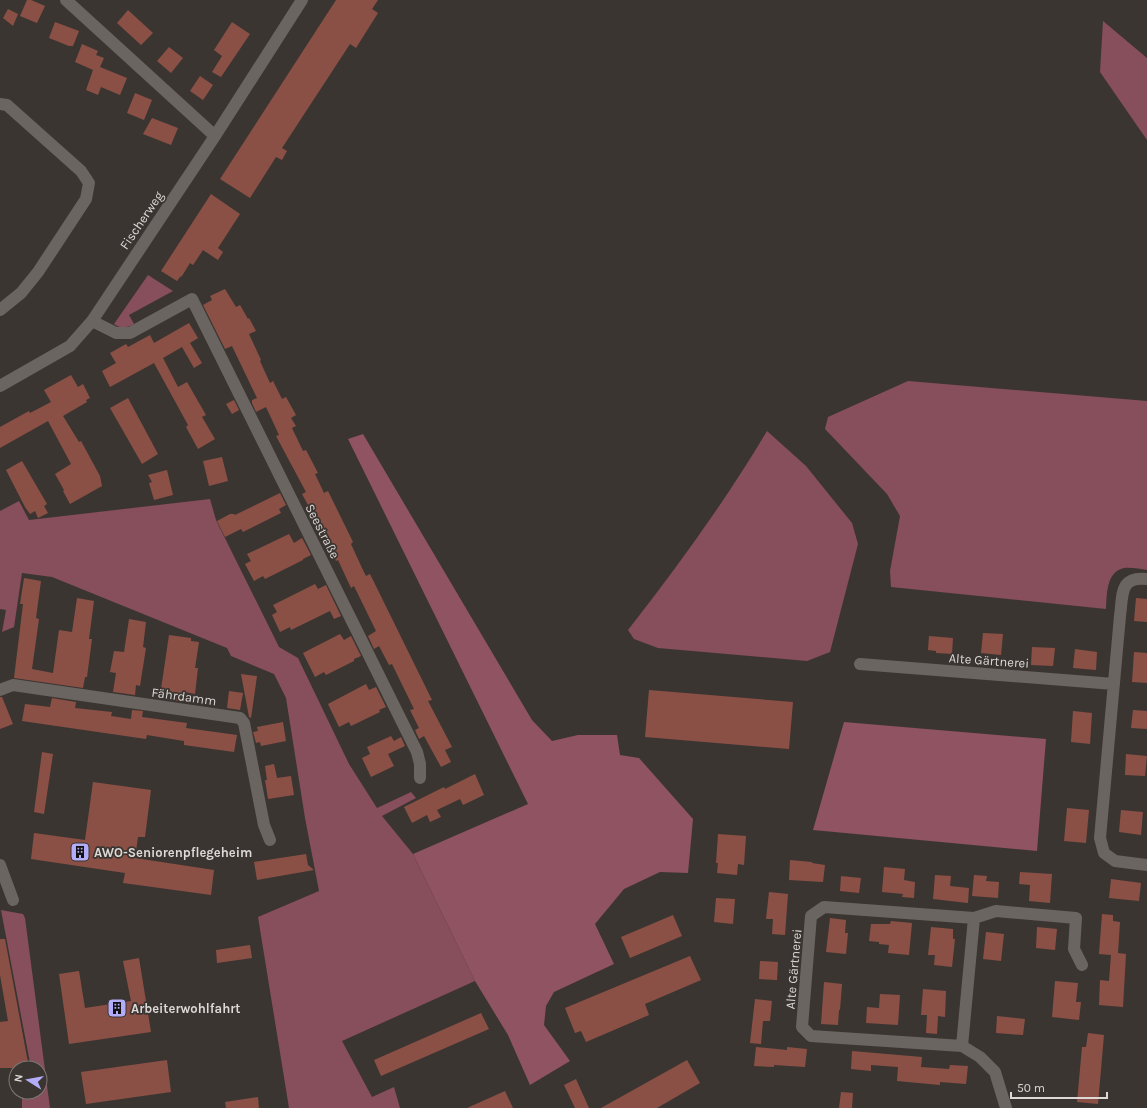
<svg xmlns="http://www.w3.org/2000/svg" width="1147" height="1108" font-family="Karla,sans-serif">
<rect width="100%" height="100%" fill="#3b3532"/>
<!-- green -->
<path fill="#874e5b" d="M1103,21L1147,58V140L1100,72Z
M148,275L173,291L129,315L134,324C127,328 120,329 114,324Z
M908,381L1147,401V570C1140,569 1131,567 1124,568C1106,572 1107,594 1106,609L891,587L890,571L900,516L887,494L825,429L828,417Z
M767,431L806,466L852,523L858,544L830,652L807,661L658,648L634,639L628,630C678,566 726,500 767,431Z
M210,499L216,520L279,647L298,658L349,764L377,808L411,792L416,798L382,816L413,854L475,981L342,1041L372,1097L394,1087L400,1108H289L258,917L319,891L305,818L286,698L274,674L231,656L227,648L52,577L22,573L14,627L2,632L6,610L0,609V511L19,501L29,520Z
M1,910L23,914L25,918L50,1108H22V1093L40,1092V1068H31Z"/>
<!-- forest -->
<path fill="#8f5361" d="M363,434L532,720L552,741L578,735H617L620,755L639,758L693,819L688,873L660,872L624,889L595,924L614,964L554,992L546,1006L544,1025L570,1061L530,1085L508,1035L475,981L413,854L528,804L348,439Z
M844,722L1046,739L1037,851L813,830Z"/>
<!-- building -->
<path fill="#8b5045" d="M27,0H31L45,6L37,23L20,16Z
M336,0H378L372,9L378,13L356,48L350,44L282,148L287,151L282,160L276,157L250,198L220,179Z
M8,9L18,14L13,26L3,18Z
M128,10L153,33L141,45L117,23Z
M55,22L79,31L73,46H69L49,38Z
M232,22L250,34L221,77L212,72L222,56L214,50Z
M82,44L98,51L96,55L104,58L100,67L127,78L120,95L101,87L98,95L86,90L93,70L75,62Z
M169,47L183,58L171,73L157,61Z
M200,76L213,85L203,100L190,91Z
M135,93L152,100L144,120L127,113Z
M152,118L178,128L171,145L143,134Z
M211,194L240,214L218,248L223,252L218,260L203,250L193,265L190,263L182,276L180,277L177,281L161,271Z
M225,289L236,307L240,305L248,319L249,318L256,331L249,334L261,360L260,361L270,383L273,381L282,399L286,397L296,415L291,418L296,426L292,428L303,451L306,450L318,473L315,474L324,493L328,491L353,542L351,544L362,568L366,576L370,574L432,700L428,701L452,747L445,750L451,762L441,767L424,736L419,739L415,730L419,728L410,710L414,709L392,664L389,665L379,646L374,649L368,636L376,631L354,586L351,588L338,560L336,561L331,550L334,548L326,532L311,504L308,505L302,494L306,492L276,436L279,435L266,407L256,412L252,403V400L257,398L232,346L225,349L203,305L212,300L210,296Z
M189,323L198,338L190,343L202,363L194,368L182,347L163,358L178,387L187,382L206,415L202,417L215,439L198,449L186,427L188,425L154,363L110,387L102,371L116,363L110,353L126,344L128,347L150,335L154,343Z
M71,375L78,387L83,384L90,398L86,400L87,402L63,416L79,442L81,441L100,476L102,486L70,504L63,491L64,490L55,474L71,464L48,421L0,448V427L29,411L30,413L51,402L44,390Z
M128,398L158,454L142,464L110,408Z
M234,400L239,410L232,414L226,404Z
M222,457L228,481L209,486L203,461Z
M22,461L47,504L44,506L48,513L38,518L35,511L30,514L25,507L6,470Z
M167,470L173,495L154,500L149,483L152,482L148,475Z
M280,493L286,505L279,509L281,513L243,532L241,529L225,537L217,521L230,514H234L235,515Z
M289,534L294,543L302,538L311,555L303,559V560L265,579L263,576L254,581L245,564L251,561L247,554Z
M24,578L41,581L36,618L39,619L32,669L53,673L59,630L72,632L77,598L94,601L89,639H92L87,677H85L83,688L14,678L23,604H20Z
M315,584L318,589L326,585L341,616L334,619L330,611L291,630L290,627L280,632L272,615L277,612L273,605Z
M1136,598L1147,599V622L1134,621Z
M129,619L146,622L143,647L146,648L140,686L136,685L135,695L113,692L116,673L110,672L114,651L124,652Z
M983,633L1003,634L1001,655L981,653Z
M340,634L344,640L351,636L361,656L354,659V661L326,675L324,672L315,677L303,653Z
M169,635L191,638V641L199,642L195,668H198L195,694L185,692L184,702L167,699L169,690L161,689Z
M929,636L953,638L952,654L936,653V651L928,650Z
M1032,647L1055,648L1053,666L1031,665Z
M1075,649L1097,652L1096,670L1073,668Z
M1134,652L1147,653V683L1132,682Z
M241,674L257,676L251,718L249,717Z
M366,684L369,690L376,687L386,707L379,710L380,712L351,726L349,722L339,727L328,704Z
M649,690L793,702L789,749L645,737Z
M229,691L243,693L240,710L227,708Z
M0,697H2L13,724L0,729Z
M52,698L76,702L75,708L112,712L111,716L131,719L132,710L143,711L142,717L187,723L186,728L237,735L234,752L184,745V741L147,735L146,739L22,721L25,704L50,707Z
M1133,710L1147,711V729L1131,728Z
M1073,711L1092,713L1090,744L1071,742Z
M283,722L286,741L261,746L260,742L256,743L253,732L258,731L257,727Z
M391,736L394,741L401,737L405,746L388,754L394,766L371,777L362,758L370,754L367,747Z
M42,752L53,754L44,814L34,812Z
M1126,754L1147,756L1145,776L1125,775Z
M274,764L277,778L291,776L294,795L268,799L265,780H267L265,766Z
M475,774L484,795L463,805L460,799L437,810L441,817L430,822L427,815L412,823L404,807L444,787L445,789Z
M93,782L151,790L145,837H138L135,858L214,870L211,895L123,883L125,873L31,859L34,833L85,840Z
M1067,808L1089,810L1086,843L1064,841Z
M1121,810L1143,812L1141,835L1119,832Z
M718,834L746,836L744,865L738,864L737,875L717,873L718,863H716Z
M306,854L308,865L314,870L257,880L254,862Z
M790,860L812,862V863L825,865L823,882L789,880Z
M884,867L905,869L904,880L915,882L914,898L902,897L903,894L882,892Z
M1020,872L1052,874L1050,903L1029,901L1030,885L1019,884Z
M935,875L951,876L950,886L969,888L968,903L933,899Z
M974,875L987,876L986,881L999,882L998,898L972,896Z
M841,876L861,878L859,893L840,891Z
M1111,879L1141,883L1139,901L1109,898Z
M769,892L788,894L785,935L772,934L773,919H766Z
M716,898L735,899L733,924L714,922Z
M1102,914L1113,915V921L1120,922L1118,953L1126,954L1123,1007L1099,1005L1100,980L1109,981L1111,955L1099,954Z
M673,915L682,936L630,958L621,937Z
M830,918L846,920L845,933H848L846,954L826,952Z
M891,921L912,923L909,955L888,953L889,945L879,944V942L869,941L871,924H890Z
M931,927L953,929V939H955L952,967L934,965L935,955H928Z
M1037,927L1057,929L1055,950L1036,948Z
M986,932L1004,934L1001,961L983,959Z
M0,939H5L29,1068H0V1022L8,1021L0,975Z
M250,945L252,958L217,963L216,950Z
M690,956L701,980L645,1004L649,1015L586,1042L581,1031L575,1033L565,1008Z
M139,958L151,1032L69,1044L59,974L79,971L85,1008L131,1001L123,961Z
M760,961L778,962L777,980L759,979Z
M1055,981L1078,983L1076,1002H1081L1079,1020L1052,1017Z
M824,982L842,984L840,1010H839L838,1025L821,1024Z
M923,989L946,991L945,1017L938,1016L937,1034L926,1033L927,1015H921Z
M880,994L900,995L898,1025L866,1023L867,1007L879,1008Z
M755,999L772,1001L770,1021H763L761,1044L750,1043Z
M481,1013L489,1029L381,1076L374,1060Z
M997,1016L1025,1019L1023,1035L996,1033Z
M1088,1033L1104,1035L1098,1104L1077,1102L1082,1047H1086Z
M756,1047L787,1050V1047L807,1049L805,1067L774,1065V1067L754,1066Z
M852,1051L922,1057L921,1067L949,1069L950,1065L968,1066L966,1084L940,1082V1085L897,1081L898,1067L871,1065V1071L851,1069Z
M167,1060L171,1092L86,1104L81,1072Z
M687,1060L700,1083L657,1108H601Z
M576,1079L589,1108H575L564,1085Z
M505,1091L513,1108H467Z
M841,1092L853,1093L852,1108H839Z
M258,1097L259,1108H226L225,1102Z"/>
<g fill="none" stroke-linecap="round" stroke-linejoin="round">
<!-- minor -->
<path stroke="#6b6561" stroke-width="12" d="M66,0L215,136
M0,104L7,105L81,171L89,183L86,199L38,272L21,293L0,310
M92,321L116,333H130L192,299L417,752L420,764V778
M0,386L70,346L92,321L215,136L302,0
M1147,579C1119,576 1123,595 1120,616L1100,838L1104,853L1115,861L1147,865
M860,664L1114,684
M0,690L13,685L240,718L244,723L264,825L270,840
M0,865L13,900
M974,918L996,911L1076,918L1074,949L1082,965
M962,1046L974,918L824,907L811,916L802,1027L811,1036L962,1046L980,1057L995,1072L1006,1108"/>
</g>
<!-- icons -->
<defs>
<g id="building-square" transform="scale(1)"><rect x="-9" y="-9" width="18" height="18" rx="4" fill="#b3adf9" stroke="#3b3532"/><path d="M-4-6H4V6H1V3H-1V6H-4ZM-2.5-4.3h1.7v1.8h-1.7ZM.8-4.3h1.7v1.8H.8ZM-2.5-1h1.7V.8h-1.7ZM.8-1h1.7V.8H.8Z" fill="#111"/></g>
</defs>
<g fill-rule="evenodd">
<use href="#building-square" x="80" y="852"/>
<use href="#building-square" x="117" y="1008"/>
</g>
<g text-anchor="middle" stroke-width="3.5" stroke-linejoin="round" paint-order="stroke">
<!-- street labels -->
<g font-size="13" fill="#ddd9d7" stroke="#3b3532">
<text transform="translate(141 220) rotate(-56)" y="5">Fischerweg</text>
<text transform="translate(323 531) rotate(63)" y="5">Seestraße</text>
<text transform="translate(989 660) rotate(4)" y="5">Alte Gärtnerei</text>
<text transform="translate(184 696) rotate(8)" y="5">Fährdamm</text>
<text transform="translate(793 969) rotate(-85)" y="5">Alte Gärtnerei</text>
</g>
<!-- poi labels -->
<g font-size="13" font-weight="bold" fill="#ddd9d7" stroke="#3b3532" text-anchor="start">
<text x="94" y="857">AWO-Seniorenpflegeheim</text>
<text x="131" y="1013">Arbeiterwohlfahrt</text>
</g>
</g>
<!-- north arrow -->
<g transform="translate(28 1080) rotate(281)"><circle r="19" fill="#3b3532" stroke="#7c7774"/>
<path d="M0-3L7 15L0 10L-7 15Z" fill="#b3adf9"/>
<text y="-6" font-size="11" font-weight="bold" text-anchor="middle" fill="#ddd9d7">N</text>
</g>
<!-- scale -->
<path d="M1011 1092v6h96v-6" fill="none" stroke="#ddd9d7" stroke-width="2"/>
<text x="1017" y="1092" font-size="12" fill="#ddd9d7" stroke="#3b3532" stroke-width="3" paint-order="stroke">50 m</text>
</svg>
